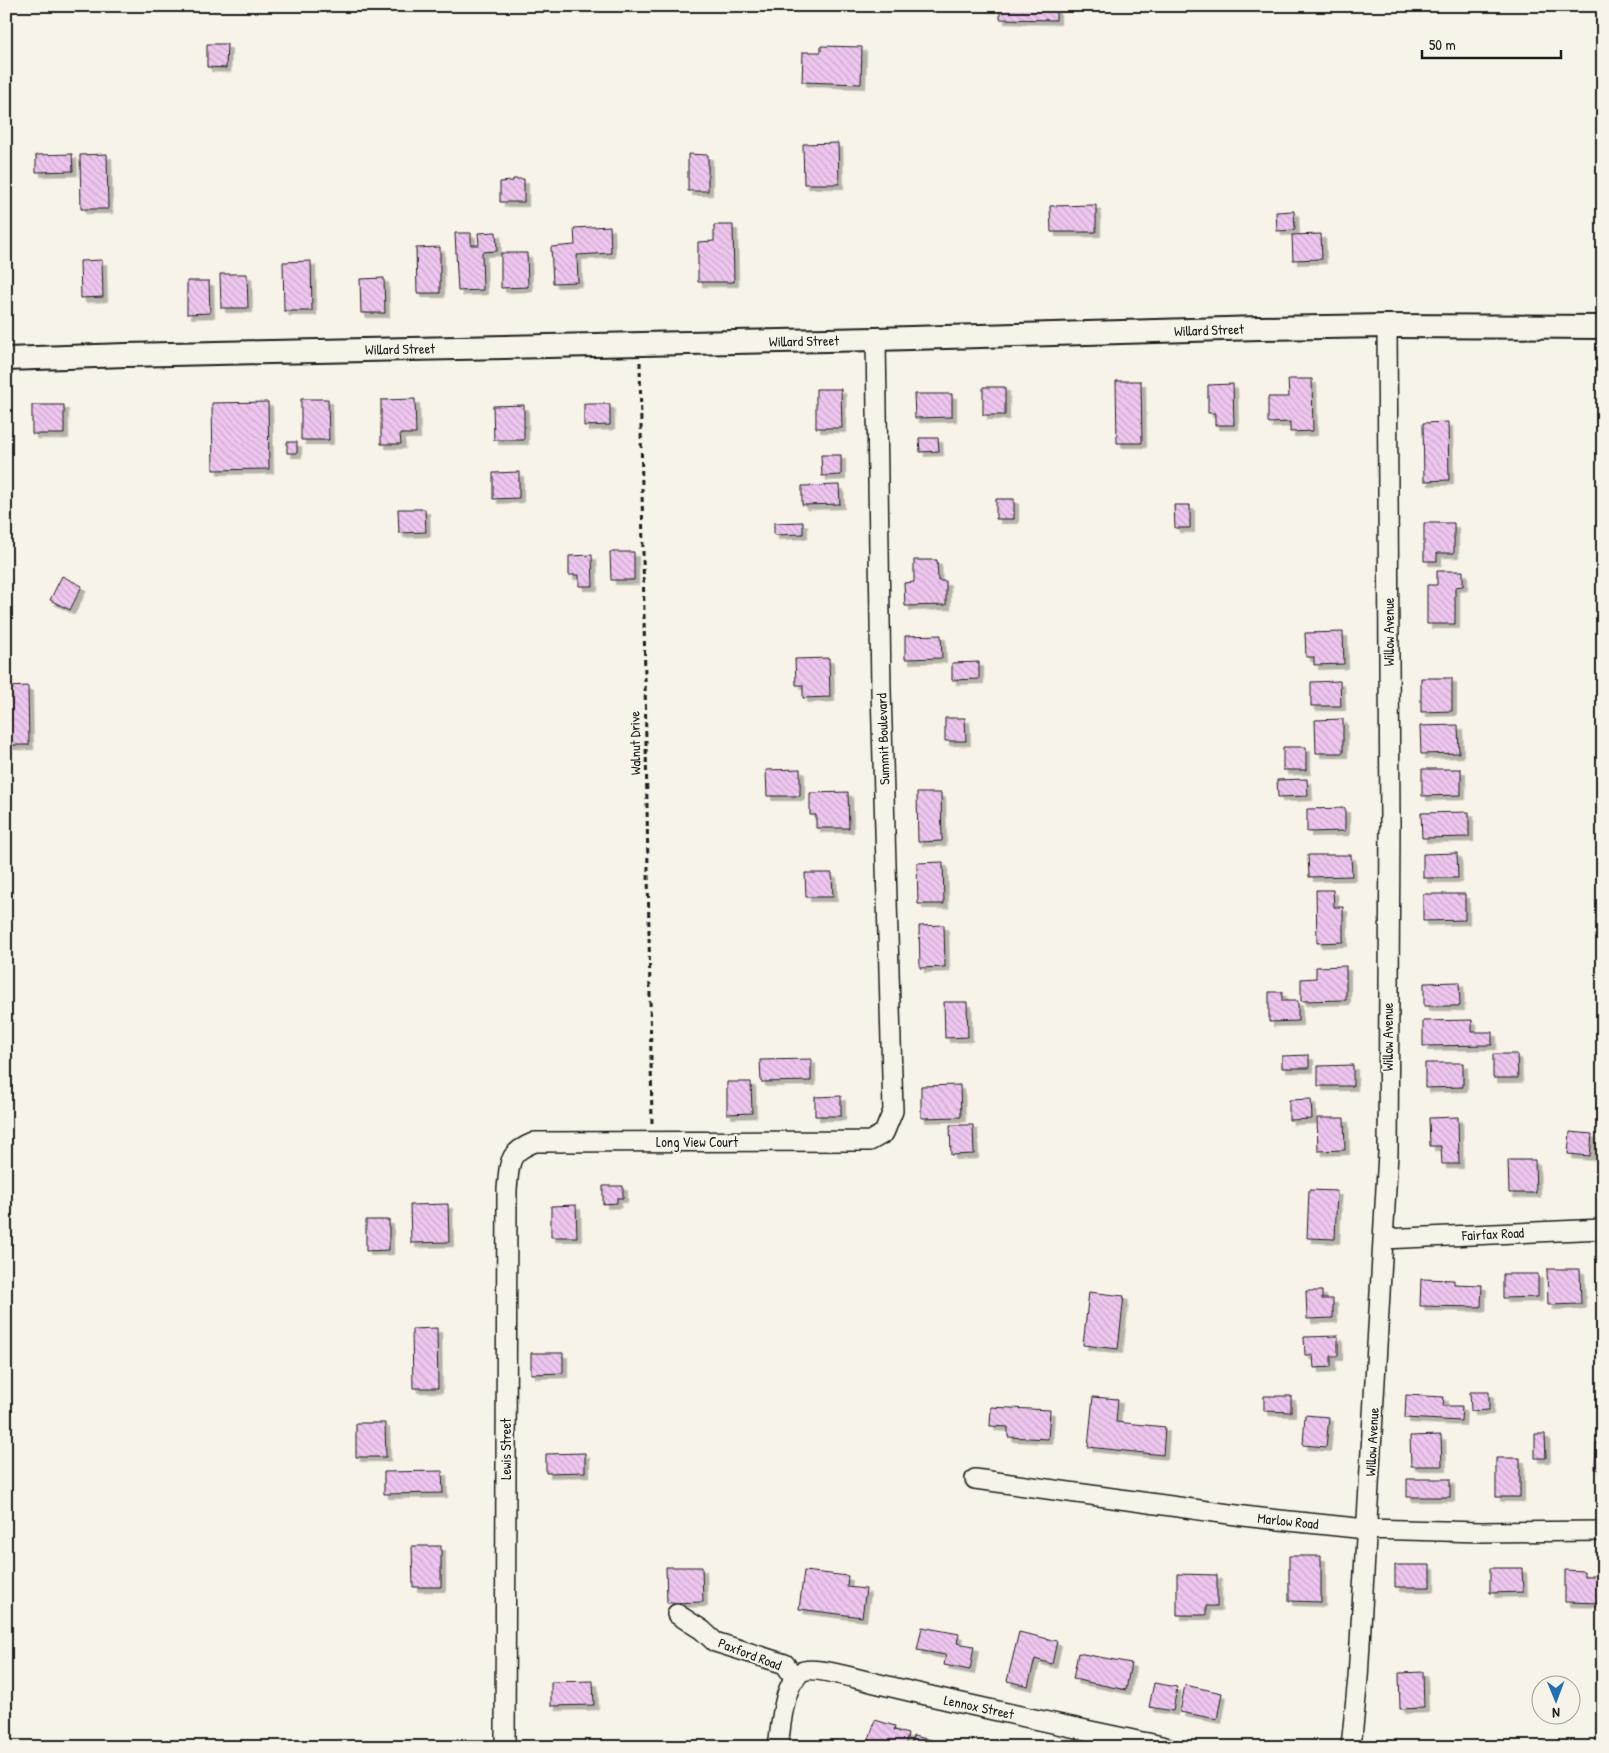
<svg xmlns="http://www.w3.org/2000/svg" width="1609" height="1753" font-family="'Patrick Hand',sans-serif">
<defs>
<pattern id="building-back-hatch" width="6" height="6" patternUnits="userSpaceOnUse" patternTransform="scale(1.25)"><rect width="6" height="6" fill="#eec6ef"/><path d="M-1 5l2 2M0 0l6 6M5-1l2 2" fill="none" stroke="#cac"/></pattern>
<filter id="shadow"><feDropShadow dx="4.5" dy="4.5" stdDeviation="0" flood-color="#0004"/></filter>
</defs>
<rect width="100%" height="100%" fill="#f7f3e8"/>
<filter id="ink" filterUnits="userSpaceOnUse"><feTurbulence type="fractalNoise" baseFrequency=".02" numOctaves="2"/><feDisplacementMap in="SourceGraphic" scale="10" xChannelSelector="R" yChannelSelector="G"/><feConvolveMatrix kernelMatrix="1 2 1 2 8 2 1 2 1" color-interpolation-filters="sRGB"/></filter>
<g filter="url(#ink)">
<!-- building -->
<path fill="url(#building-back-hatch)" stroke="#1c1c1c" filter="url(#shadow)" d="M1000,6H1056V20L1000,19Z
M207,44H227L226,68L207,67Z
M821,46L862,47L861,84L802,82L803,52H821Z
M838,143L839,184H804L803,144Z
M72,154L73,171L36,172V155Z
M107,154L108,209H81L80,155Z
M688,154L708,155V191H688Z
M513,179H524V202H500V182L513,181Z
M1096,205V232H1051L1050,206Z
M1294,211L1295,230L1277,231L1276,212Z
M714,225H733L734,282H698V242L714,241Z
M610,226L611,253L577,255L578,282L553,283L551,247L575,245L574,228Z
M496,232L497,251L482,252L483,290L458,291L455,233H471V245H479L478,233Z
M1321,234L1322,259L1293,260L1292,235Z
M440,247V293H417L416,248Z
M501,253H527L528,287L501,288Z
M102,260L103,297L81,298L80,261Z
M311,261L312,311H284L283,262Z
M220,274H247L248,308H221Z
M384,278L385,313H361L360,279Z
M187,281H209L210,313L187,314Z
M1288,379H1312L1313,431L1290,432V422L1268,423V397H1289Z
M1116,381H1141L1142,443H1117Z
M1233,384L1234,425H1215V413H1208V385Z
M983,387H1005V415H983Z
M816,389H841L842,428H816Z
M914,394H952V417L915,418Z
M301,399H328L329,440H301Z
M415,399L416,434H400L401,444H381V400Z
M268,402L269,469L213,470L212,403Z
M584,404H610V425L584,426Z
M32,405H64V434H32Z
M524,405V440H494L493,406Z
M1448,422L1449,480L1424,481L1423,423Z
M919,438H938L939,451L920,452Z
M287,442H297V453H287Z
M821,455H841V475L822,476Z
M519,472V498L493,499V473Z
M839,485L840,504L802,505V486Z
M996,499H1014V519H996Z
M1174,505H1190V528H1175Z
M398,509H425L426,532L399,533Z
M803,522V534L774,535V523Z
M1424,523H1454V553H1437V561H1424Z
M610,552H634V580H611Z
M592,555L593,586H579V575H569V556Z
M914,560H937L938,581H946V605L905,606L904,583L914,582Z
M1437,571H1463V586L1455,587V624H1427V585H1437Z
M62,576L82,586L70,610L50,600Z
M1343,632L1344,664L1314,665V657H1306L1305,633Z
M941,635L942,658L905,659V636Z
M829,658L830,697L803,698V685H796L795,659Z
M979,662V679L952,680V663Z
M1421,678H1452V711L1421,712Z
M1340,681L1341,706H1311V682Z
M28,686L29,745H6V687Z
M945,718H965L966,741H945Z
M1343,719V753H1316L1315,720Z
M1458,725L1459,753L1421,754L1420,726Z
M1283,747H1306V770H1283Z
M800,769V796H767L766,770Z
M1422,769H1461V795L1422,796Z
M1307,779L1308,796L1278,797L1277,780Z
M848,792L849,828H816V815H810V793Z
M917,793H941L942,841L918,842Z
M1345,808V831L1307,832V809Z
M1469,812V837L1422,838L1421,813Z
M1457,853L1458,878H1423V854Z
M1308,855H1351L1352,876L1309,877Z
M943,862L944,904H918L917,863Z
M805,873H832L833,897H806Z
M1316,890H1333L1334,907H1343V942L1317,943Z
M1423,894H1465V920L1423,921Z
M944,925L945,967L920,968L919,926Z
M1346,966V1000L1301,1001V979L1316,978V967Z
M1459,982L1460,1006H1424V983Z
M1269,992H1282V1001H1298V1021L1269,1022Z
M944,1002H967L968,1037L945,1038Z
M1472,1020V1032H1492V1045L1423,1046V1021Z
M1493,1054H1517L1518,1078H1493Z
M1309,1055V1068H1282V1056Z
M811,1059V1081L761,1082L760,1060Z
M1425,1063H1463V1087L1425,1088Z
M1353,1065V1086H1318V1066Z
M727,1082H751L752,1113L727,1114Z
M960,1085L961,1117L921,1118V1086Z
M841,1096V1116H815V1097Z
M1311,1099L1312,1119L1289,1120V1100Z
M1458,1117L1459,1164H1442L1441,1146H1430L1429,1118Z
M1317,1118H1344L1345,1150L1318,1151Z
M950,1125H973L974,1154L951,1155Z
M1570,1132L1592,1134L1590,1156L1568,1154Z
M1508,1160H1535L1536,1193H1509Z
M603,1186H623V1198H617V1203L603,1204Z
M1309,1190L1337,1191L1335,1239L1307,1238Z
M448,1204L449,1242L411,1243L410,1205Z
M576,1205L577,1237H551V1206Z
M366,1220H389V1250L366,1251Z
M1547,1269H1580L1581,1304L1548,1305Z
M1503,1274H1538V1297L1503,1298Z
M1421,1279L1454,1280V1284L1482,1285L1481,1307L1420,1306Z
M1306,1291H1322V1299H1333V1318L1307,1319Z
M1089,1292L1124,1296L1118,1349L1083,1345Z
M437,1328L438,1388H413L412,1329Z
M1338,1336V1356H1331V1367L1314,1368L1313,1355H1305L1304,1337Z
M531,1353H563V1373L531,1374Z
M1470,1392H1489V1410L1471,1411Z
M1406,1395L1444,1397L1443,1406H1462L1461,1421L1405,1418Z
M1264,1396H1291V1412L1264,1411Z
M1093,1397L1118,1399L1116,1422L1165,1427L1163,1455L1088,1447Z
M991,1407L1050,1410L1048,1439L1008,1437V1427L990,1426Z
M1305,1415L1329,1417L1326,1447L1303,1445Z
M356,1423H385L386,1457H356Z
M1535,1434H1545L1546,1458H1535Z
M1441,1435L1442,1466H1411L1410,1436Z
M1596,1443H1603V1470L1595,1469Z
M585,1453V1472L546,1473V1454Z
M1496,1458H1520V1497H1496Z
M442,1471L443,1493L384,1494V1472Z
M1407,1479H1450V1497H1407Z
M412,1546H441V1587H413Z
M1289,1556H1321V1602L1289,1601Z
M1395,1565H1430V1587H1395Z
M666,1567H702L703,1602L667,1603Z
M1490,1568H1522L1523,1592L1490,1593Z
M1565,1570L1584,1571V1576H1603V1603L1565,1602Z
M804,1571L848,1576L847,1587L866,1589L862,1617L799,1609Z
M1177,1574L1217,1575V1606H1206V1615H1177Z
M922,1627L959,1634L957,1643L974,1646L970,1670L944,1665L946,1655L917,1650Z
M1019,1632L1057,1641L1052,1664L1035,1659L1028,1686L1007,1681Z
M1078,1653L1131,1663L1126,1690L1073,1679Z
M1423,1672L1424,1708L1400,1709L1399,1673Z
M593,1681L594,1705L551,1706V1682Z
M1154,1683L1177,1687L1173,1711L1149,1707Z
M1185,1685L1222,1693L1217,1719L1180,1712Z
M875,1720L895,1726L894,1730L908,1734L905,1747H867Z
M913,1736L932,1740L931,1747H911Z"/>
<g fill="none" stroke-linecap="round" stroke-linejoin="round">
<!-- minor casing -->
<g stroke="#1c1c1c" stroke-width="22">
<path id="minor" d="M1383,1239L1603,1229
M975,1479L1251,1517L1366,1529L1480,1532L1603,1531
M677,1614L702,1630L715,1642L785,1664L795,1679
M505,1747L507,1189C510,1162 507,1153 535,1142L870,1141L884,1133L893,1111L881,690L876,339
M778,1747C781,1727 783,1684 801,1672C812,1665 857,1679 871,1682C969,1706 1068,1726 1166,1747
M1351,1747L1358,1678L1388,1153L1390,824L1387,326"/>
</g>
<!-- tertiary casing -->
<g stroke="#1c1c1c" stroke-width="26">
<path id="tertiary" d="M6,359L126,355L876,339L1259,328L1387,326L1603,327"/>
</g>
<!-- path -->
<path stroke="#1c1c1c" stroke-width="3" stroke-dasharray="5 4" stroke-linecap="butt" d="M640,362L652,1123"/>
<!-- minor -->
<use href="#minor" stroke="#f7f3e8" stroke-width="19"/>
<!-- tertiary -->
<use href="#tertiary" stroke="#f7f3e8" stroke-width="22"/>
</g>
</g>
<g text-anchor="middle" stroke-width="4" stroke-linejoin="round" paint-order="stroke">
<!-- street labels -->
<g font-size="14" fill="#1c1c1c" stroke="#f7f3e8">
<text transform="translate(1209 330) rotate(-2)" y="5">Willard Street</text>
<text transform="translate(804 341) rotate(-1)" y="5">Willard Street</text>
<text transform="translate(400 349) rotate(-1)" y="5">Willard Street</text>
<text transform="translate(1389 632) rotate(-90)" y="5">Willow Avenue</text>
<text transform="translate(883 739) rotate(-92)" y="5">Summit Boulevard</text>
<text transform="translate(635 743) rotate(-91)" y="5">Walnut Drive</text>
<text transform="translate(1388 1037) rotate(-90)" y="5">Willow Avenue</text>
<text x="697" y="1147">Long View Court</text>
<text transform="translate(1493 1234) rotate(-3)" y="5">Fairfax Road</text>
<text transform="translate(1372 1442) rotate(-87)" y="5">Willow Avenue</text>
<text transform="translate(506 1449) rotate(-90)" y="5">Lewis Street</text>
<text transform="translate(1288 1521) rotate(6)" y="5">Marlow Road</text>
<text transform="translate(750 1654) rotate(21)" y="5">Paxford Road</text>
<text transform="translate(979 1707) rotate(12)" y="5">Lennox Street</text>
</g>
</g>
<!-- margin -->
<rect width="1609" height="1753" fill="none" stroke="#f7f3e8" stroke-width="25"/>
<rect x="12" y="12" width="1584" height="1728" fill="none" stroke="#1c1c1c" stroke-width="2" filter="url(#ink)"/>
<!-- north arrow -->
<g transform="translate(1556 1700) rotate(179)"><circle r="24" fill="#f7f3e8" stroke="#9f9d96"/>
<path d="M0-4L9 19L0 12L-9 19Z" fill="#1f6fb2"/>
<text y="-8" font-size="14" font-weight="bold" text-anchor="middle" fill="#1c1c1c">N</text>
</g>
<!-- scale -->
<path d="M1422 50v8h139v-8" fill="none" stroke="#1c1c1c" stroke-width="2.5"/>
<text x="1429" y="50" font-size="15" fill="#1c1c1c" stroke="#f7f3e8" stroke-width="4" paint-order="stroke">50 m</text>
</svg>
